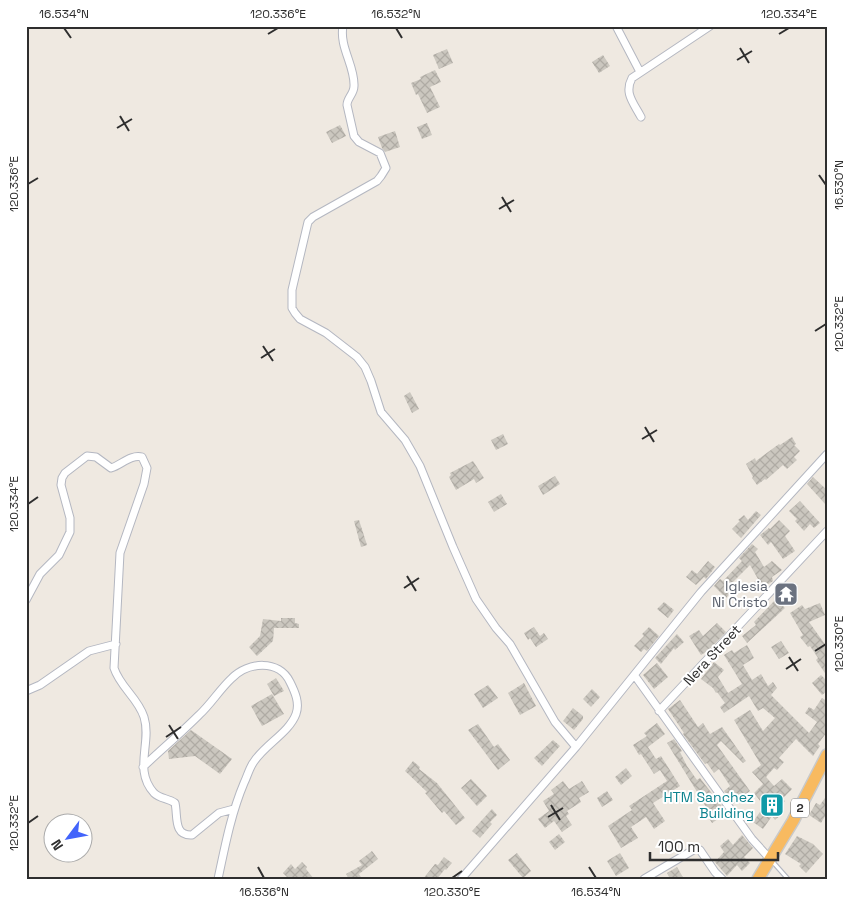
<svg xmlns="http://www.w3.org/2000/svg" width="853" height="905" font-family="'Space Grotesk',sans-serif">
<defs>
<pattern id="building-cross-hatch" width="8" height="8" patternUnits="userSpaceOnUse" patternTransform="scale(1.25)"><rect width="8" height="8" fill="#cbc7bf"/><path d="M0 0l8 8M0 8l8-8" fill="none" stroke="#afaba4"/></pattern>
</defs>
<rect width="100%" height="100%" fill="#efe9e1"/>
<!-- building -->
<path fill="url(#building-cross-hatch)" d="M447,49L453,63L439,69L433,55Z
M603,55L610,66L599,73L592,62Z
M435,70L441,82L430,87L440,107L427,113L418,94L416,95L411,83L421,79L420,77Z
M427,123L432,135L422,139L417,127Z
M340,125L346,136L332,143L326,132Z
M395,131L400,147L385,152L382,148L378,137Z
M410,392L419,409L412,413L404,396Z
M503,434L508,444L496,450L491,440Z
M792,437L796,444L794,445L800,451L794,457L797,460L787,469L783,465L766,480L765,479L757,485L752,478L753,477L746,464L755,458L756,461L779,444L780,445Z
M473,461L484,478L476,483L474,479L456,490L449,477L451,475L450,473Z
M555,476L560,484L543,495L538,486Z
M813,477L827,490V506L807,484Z
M501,494L507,504L494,512L488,502Z
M800,501L820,523L814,528L810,524L804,531L795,521L797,519L789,511Z
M756,511L761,515L741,538L732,529L740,521L738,520L744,515L748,520Z
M359,520L367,545L361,547L354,521Z
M779,520L790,531L785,536L795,551L783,559L771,542L768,545L760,535L769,528L770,529Z
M752,544L758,549L755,552L764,567L772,561L782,570L772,577L773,581L760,590L754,582L758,579L750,565L729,586L733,590L726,598L714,586L720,579L723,581L742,561L739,558Z
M708,561L715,567L706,579L704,577L696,585L686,577L692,570L697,574Z
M776,599L785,608L747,643L742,636L756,625L754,622Z
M664,602L674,610L668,618L657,609Z
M820,603L825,615L809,622L827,647V676L816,660L818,658L810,646L808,647L800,637L803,635L790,613L802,605L805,609Z
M281,618H295V623L299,624V628H274L273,641L257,656L249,647L260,636L263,619L281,621Z
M717,623L726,632L709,650L701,655L689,636L699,630L703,636Z
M534,627L540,636L544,633L548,639L536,647L530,638L528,640L524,633Z
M649,627L659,636L647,651L644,649L641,652L634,646L644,636L642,634Z
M677,634L684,642L675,650L674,648L661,664L655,658Z
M781,641L789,653L779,659L771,647Z
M747,645L754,658L743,665L752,680L761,674L768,686L773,682L777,688L771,695L809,733L817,722L805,713L809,707L814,710L822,698L827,701V732L818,744L820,746L813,756L796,739L779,758L784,762L777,770L774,768L766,777L774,786L782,779L792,789L782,799L785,801L778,809L782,814L775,820L772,816L763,829L753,822L764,806L754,793L763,784L752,772L761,765L734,720L750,710L763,731L775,718L763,708L758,711L749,696L724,713L720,707L725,703L717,692L716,693L713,688L701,679L714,662L724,670L718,677L728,693L742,684L724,655L732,650L734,653Z
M657,663L668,677L654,689L643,675Z
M821,675L827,681V691L822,695L812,683Z
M276,678L284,691L274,696L267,684Z
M524,683L536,706L520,715L508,693Z
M488,685L498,698L483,708L474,694Z
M592,689L600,697L591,707L583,699Z
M272,694L284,714L262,726L251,706Z
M680,700L698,727L703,723L710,734L722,727L746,761L743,763L721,741L717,745L750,791L733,804L724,791L730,786L719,769L714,773L707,763L705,764L683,734L684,733L668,709Z
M573,708L583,716V719L574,730L563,721Z
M657,723L665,734L648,747L656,759L661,756L680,786L653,803L665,821L654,829L646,817L631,827L638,838L621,848L608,826L632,810L629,806L667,781L660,770L654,774L641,754L639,755L633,745L647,736L644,733Z
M478,724L494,747L498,744L510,760L498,770L468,730Z
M191,730L232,759L220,774L195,756L169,759L168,751Z
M674,739L682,751L680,752L687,766L697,780L700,778L727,813L712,823L707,815L711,813L698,796L699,795L667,743Z
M553,740L560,746L542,766L534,758Z
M413,761L420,767L419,769L437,783L465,818L456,825L444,811L442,813L425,793L427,792L405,771Z
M626,768L632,776L621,785L615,777Z
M471,779L487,796L477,806L461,788Z
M563,781L569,789L582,781L589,792L579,798L581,802L567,811L569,814L566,816L572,825L562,832L554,821L545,828L538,819L549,811L543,801L554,794L551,790Z
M607,791L613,800L602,807L597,798Z
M827,795V813L821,823L809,815L816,803L820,805Z
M492,809L497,815L490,822L492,824L480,838L472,831Z
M559,834L565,842L555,850L549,842Z
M742,835L753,848L744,857L750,863L742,871L737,865L727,876L715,862L724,852L720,846L728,839L733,845Z
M797,836L813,844L823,854L806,873L799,866L801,864L785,854Z
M372,851L378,859L359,874L362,879H349L346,874L362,865L359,861Z
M517,853L531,871L523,878L508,860Z
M620,853L629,868L616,876L607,861Z
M444,857L452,863L446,870L445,869L437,879H423L435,864L438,865Z
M302,862L307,867L306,869L314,879H289L283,873L291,864L295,869Z
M677,867L684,879H670L667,873Z"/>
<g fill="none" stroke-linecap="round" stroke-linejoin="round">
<!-- service casing -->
<g stroke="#b4b7c1" stroke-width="5.5">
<path id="service" d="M772,861L788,879"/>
</g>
<!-- minor casing -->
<g stroke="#b4b7c1" stroke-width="9">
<path id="minor" d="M343,26C339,47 355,66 354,86C354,94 347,98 347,105L354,136L359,142L380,153L386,168L381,176L377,181L313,217L308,222L292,290V308L295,313L300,319L326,333L357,357L365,367L371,381L381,412L405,440L420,466L453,547L476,599L496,628L510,644L555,722L576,747
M616,26L640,72
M641,117C633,102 624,93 632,78L710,26
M26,600L40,574L59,555L70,532V518L61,485L62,478L65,473L87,456L96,457L111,468C121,465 131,454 142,457L147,468L144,484L120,553L114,668C120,687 138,698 144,717C152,743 133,770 154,793C160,799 168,798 175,803C178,816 173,836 192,835L219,813L234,809
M635,676L752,839L770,859
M26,691L40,685L89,651L116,644
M659,711L827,531
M143,767C162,749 181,733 199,715C211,704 220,689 232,678C248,662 279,659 290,682C295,692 300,703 296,714C289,733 264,745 253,763C249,769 247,777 244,783C231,814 225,846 218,879
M461,879L576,747L701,592L827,454
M644,879L695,849L700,850L715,872L722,879"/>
</g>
<!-- trunk casing -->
<g stroke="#c9c9c9" stroke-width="14">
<path id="trunk" d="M758,879L793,821L827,755"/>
</g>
<!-- service -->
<use href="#service" stroke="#fff" stroke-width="3"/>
<!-- minor -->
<use href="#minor" stroke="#fff" stroke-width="7"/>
<!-- trunk -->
<use href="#trunk" stroke="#f8ba60" stroke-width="11"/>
</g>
<!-- ticks -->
<path fill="none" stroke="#2e2e2e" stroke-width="2" d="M64,28L71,38M396,28L402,38M268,34L278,28M779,34L789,28M740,48L749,63M737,60L752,51M120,116L129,131M117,128L132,119M819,175L826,185M28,184L38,178M502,197L511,212M499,209L514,200M815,331L826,324M263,346L273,361M261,358L275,349M645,427L654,442M642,439L657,430M28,504L38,497M407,576L416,591M404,588L419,578M815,651L826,644M789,657L798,671M786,669L801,659M169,725L178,739M166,737L181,727M551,805L560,820M548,817L563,808M28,823L38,816M258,867L264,878M589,867L596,878M452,878L462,871"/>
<!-- icons -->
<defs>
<g id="temple-square" transform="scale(1.25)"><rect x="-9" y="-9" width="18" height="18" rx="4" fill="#6b7280" stroke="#fff"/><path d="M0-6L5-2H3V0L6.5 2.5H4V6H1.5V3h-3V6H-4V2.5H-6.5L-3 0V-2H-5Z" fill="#fff"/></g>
<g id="building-square" transform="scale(1.25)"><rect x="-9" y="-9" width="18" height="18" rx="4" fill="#0f9aa8" stroke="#fff"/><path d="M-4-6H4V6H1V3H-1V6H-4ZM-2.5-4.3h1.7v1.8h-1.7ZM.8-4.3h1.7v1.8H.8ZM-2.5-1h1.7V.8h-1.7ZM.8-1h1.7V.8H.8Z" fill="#fff"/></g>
</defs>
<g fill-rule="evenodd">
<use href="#temple-square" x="786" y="594"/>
<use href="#building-square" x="772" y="805"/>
</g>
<g text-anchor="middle" stroke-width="4" stroke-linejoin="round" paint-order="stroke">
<!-- shield labels -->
<rect fill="#fff" stroke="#6d6d6d" stroke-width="1" x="791" y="798.5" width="18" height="19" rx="4"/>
<g font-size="12" font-weight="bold" fill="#2e2e2e">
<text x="800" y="812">2</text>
</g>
<!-- worship labels -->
<g font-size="14" fill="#5b616d" stroke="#fff" text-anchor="end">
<text x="768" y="591">Iglesia<tspan x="768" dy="16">Ni Cristo</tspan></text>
</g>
<!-- street labels -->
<g font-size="14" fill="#2e2e2e" stroke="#fff">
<text transform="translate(712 655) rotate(-47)" y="5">Nera Street</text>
</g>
<!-- culture labels -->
<g font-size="14" fill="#0d838f" stroke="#fff" text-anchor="end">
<text x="754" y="802">HTM Sanchez<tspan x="754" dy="16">Building</tspan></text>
</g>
</g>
<!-- border -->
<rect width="853" height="905" fill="none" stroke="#ffffff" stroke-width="55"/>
<!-- north arrow -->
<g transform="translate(68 838) rotate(238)"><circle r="24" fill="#ffffff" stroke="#ababab"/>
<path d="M0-4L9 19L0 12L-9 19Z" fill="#4264fb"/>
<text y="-8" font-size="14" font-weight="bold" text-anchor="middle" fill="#2e2e2e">N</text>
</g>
<!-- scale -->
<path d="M650 852v8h128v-8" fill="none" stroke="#2e2e2e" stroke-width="2.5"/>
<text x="658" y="852" font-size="15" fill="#2e2e2e" stroke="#ffffff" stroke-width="4" paint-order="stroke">100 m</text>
<rect x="28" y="28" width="798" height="850" fill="none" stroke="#2e2e2e" stroke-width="2"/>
<g font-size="12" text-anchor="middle" fill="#2e2e2e">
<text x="64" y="18">16.534°N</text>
<text x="278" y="18">120.336°E</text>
<text x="396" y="18">16.532°N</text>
<text x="789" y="18">120.334°E</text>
<text transform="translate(14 184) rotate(-90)" y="4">120.336°E</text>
<text transform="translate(839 185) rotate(-90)" y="4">16.530°N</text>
<text transform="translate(839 324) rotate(-90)" y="4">120.332°E</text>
<text transform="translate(14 504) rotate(-90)" y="4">120.334°E</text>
<text transform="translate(839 644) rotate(-90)" y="4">120.330°E</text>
<text transform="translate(14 823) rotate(-90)" y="4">120.332°E</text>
<text x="264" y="896">16.536°N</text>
<text x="452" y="896">120.330°E</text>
<text x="596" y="896">16.534°N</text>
</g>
</svg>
